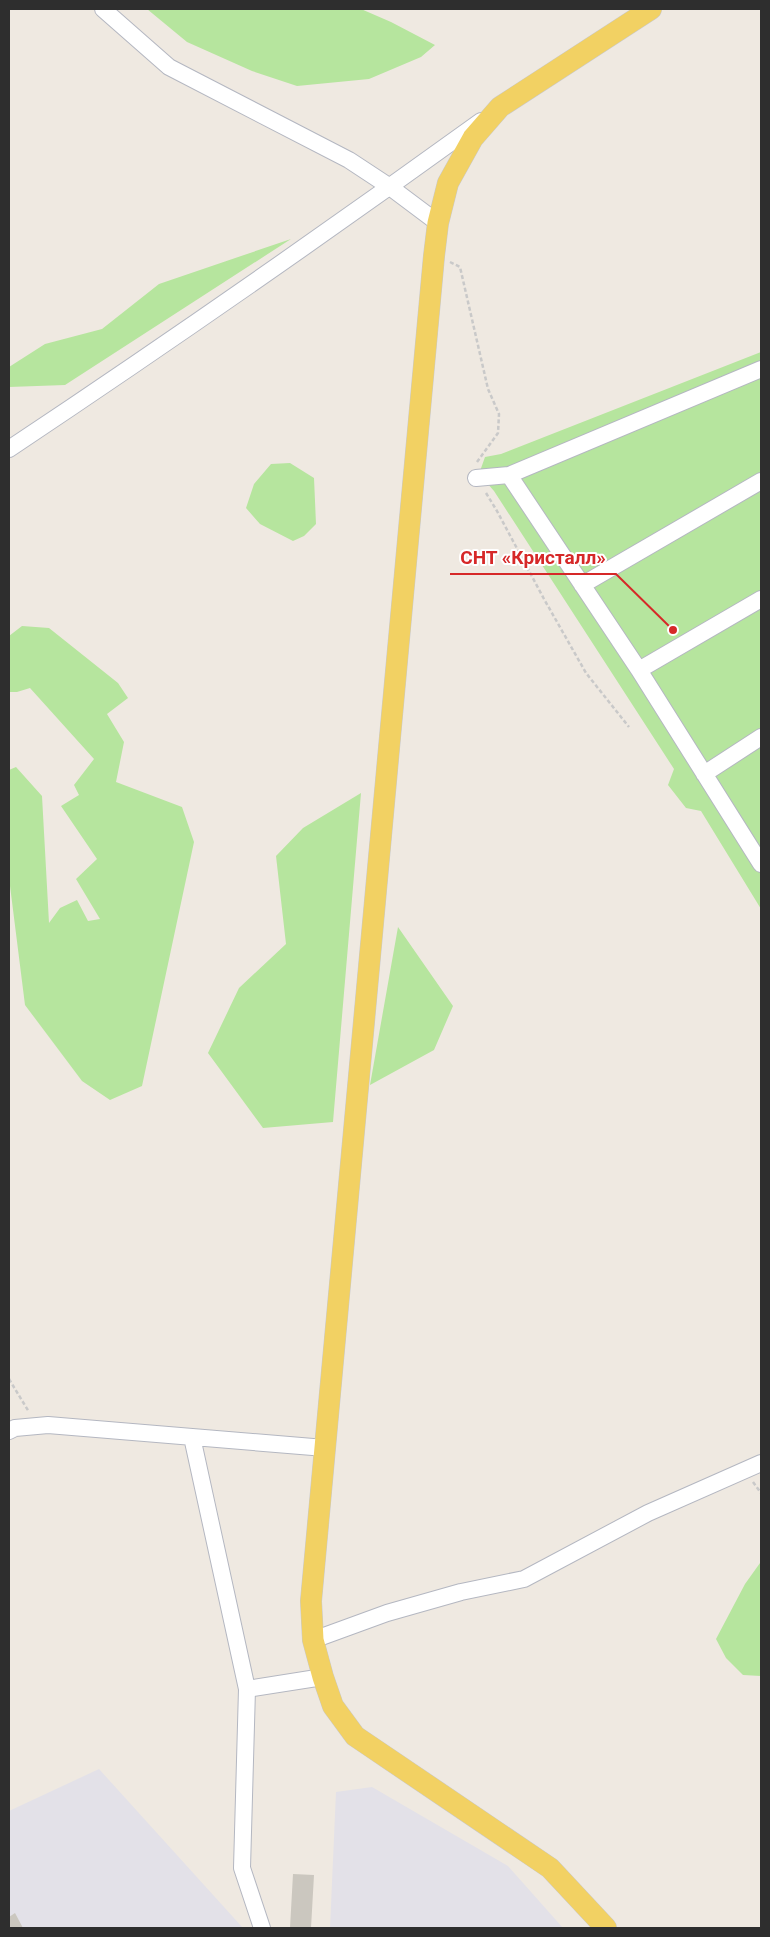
<svg xmlns="http://www.w3.org/2000/svg" width="770" height="1937" font-family="Roboto,sans-serif">
<rect width="100%" height="100%" fill="#efe9e1"/>
<!-- industrial -->
<path fill="#e3e1e8" d="M99,1769L243,1928H9V1811Z
M372,1787L508,1866L563,1928H330L336,1792Z"/>
<!-- green -->
<path fill="#b6e59e" d="M147,9H361L391,22L435,45L421,57L369,79L297,86L252,71L187,42Z
M291,239L65,385L9,387V367L45,344L102,329L159,284Z
M761,352V909L701,811L686,808L668,785L674,769L494,491L479,474L485,457L501,454Z
M290,463L314,478L316,524L304,536L293,541L260,524L246,508L254,484L271,464Z
M22,626L49,628L118,683L128,698L107,714L124,742L116,782L182,807L194,842L142,1086L110,1100L82,1081L25,1005L9,878V770L16,767L42,796L49,923L60,908L77,900L88,921L100,919L76,879L97,859L61,806L79,795L74,785L94,759L30,688L17,692H9V636Z
M361,793L333,1122L263,1128L208,1053L239,988L286,944L276,856L303,828Z
M398,927L453,1006L434,1050L370,1085Z
M760,1563L761,1676L743,1675L726,1658L716,1639L745,1584Z"/>
<!-- building -->
<path fill="#cbc7bf" d="M293,1874L314,1875L311,1928H290Z
M15,1913L23,1928H9V1917Z"/>
<g fill="none" stroke-linecap="round" stroke-linejoin="round">
<!-- minor casing -->
<g stroke="#b4b7c1" stroke-width="18">
<path id="minor" d="M103,9L169,67L349,160L390,187L438,223
M9,449C168,343 326,233 481,121
M509,475L639,670L761,864
M476,478L509,475L761,369
M582,585L761,481
M639,670L761,599
M704,774L761,737
M9,1431L15,1428L48,1425L325,1448
M192,1437L247,1689L242,1868L262,1928
M313,1640L387,1613L461,1592L524,1579L648,1513L761,1463
M247,1689L323,1677"/>
</g>
<!-- major casing -->
<g stroke="#c9c9c9" stroke-width="22">
<path id="major" d="M606,1928L550,1868L355,1736L333,1706L323,1677L313,1640L311,1601L434,256L438,223L448,183L473,138L500,107L651,9"/>
</g>
<!-- path -->
<path stroke="#c9c9c9" stroke-width="2.5" stroke-dasharray="4 2.5" stroke-linecap="butt" d="M450,262L460,267L488,389L499,414L498,433L477,462
M486,493L497,511L544,599L586,673L629,727
M9,1379L29,1412
M753,1482L761,1493"/>
<!-- minor -->
<use href="#minor" stroke="#fff" stroke-width="16"/>
<!-- major -->
<use href="#major" stroke="#f2d163" stroke-width="21"/>
</g>
<!-- callouts -->
<path fill="none" stroke="#d62828" stroke-width="2" d="M673 630L616 574H450"/>
<circle fill="#d62828" stroke="#fff" stroke-width="2" cx="673" cy="630" r="5"/>
<g font-size="19" text-anchor="middle" font-weight="bold" fill="#d62828" stroke="#fff" stroke-width="4" stroke-linejoin="round" paint-order="stroke">
<text x="533" y="564">СНТ «Кристалл»</text>
</g>
<!-- border -->
<rect width="770" height="1937" fill="none" stroke="#2e2e2e" stroke-width="20"/>
</svg>
